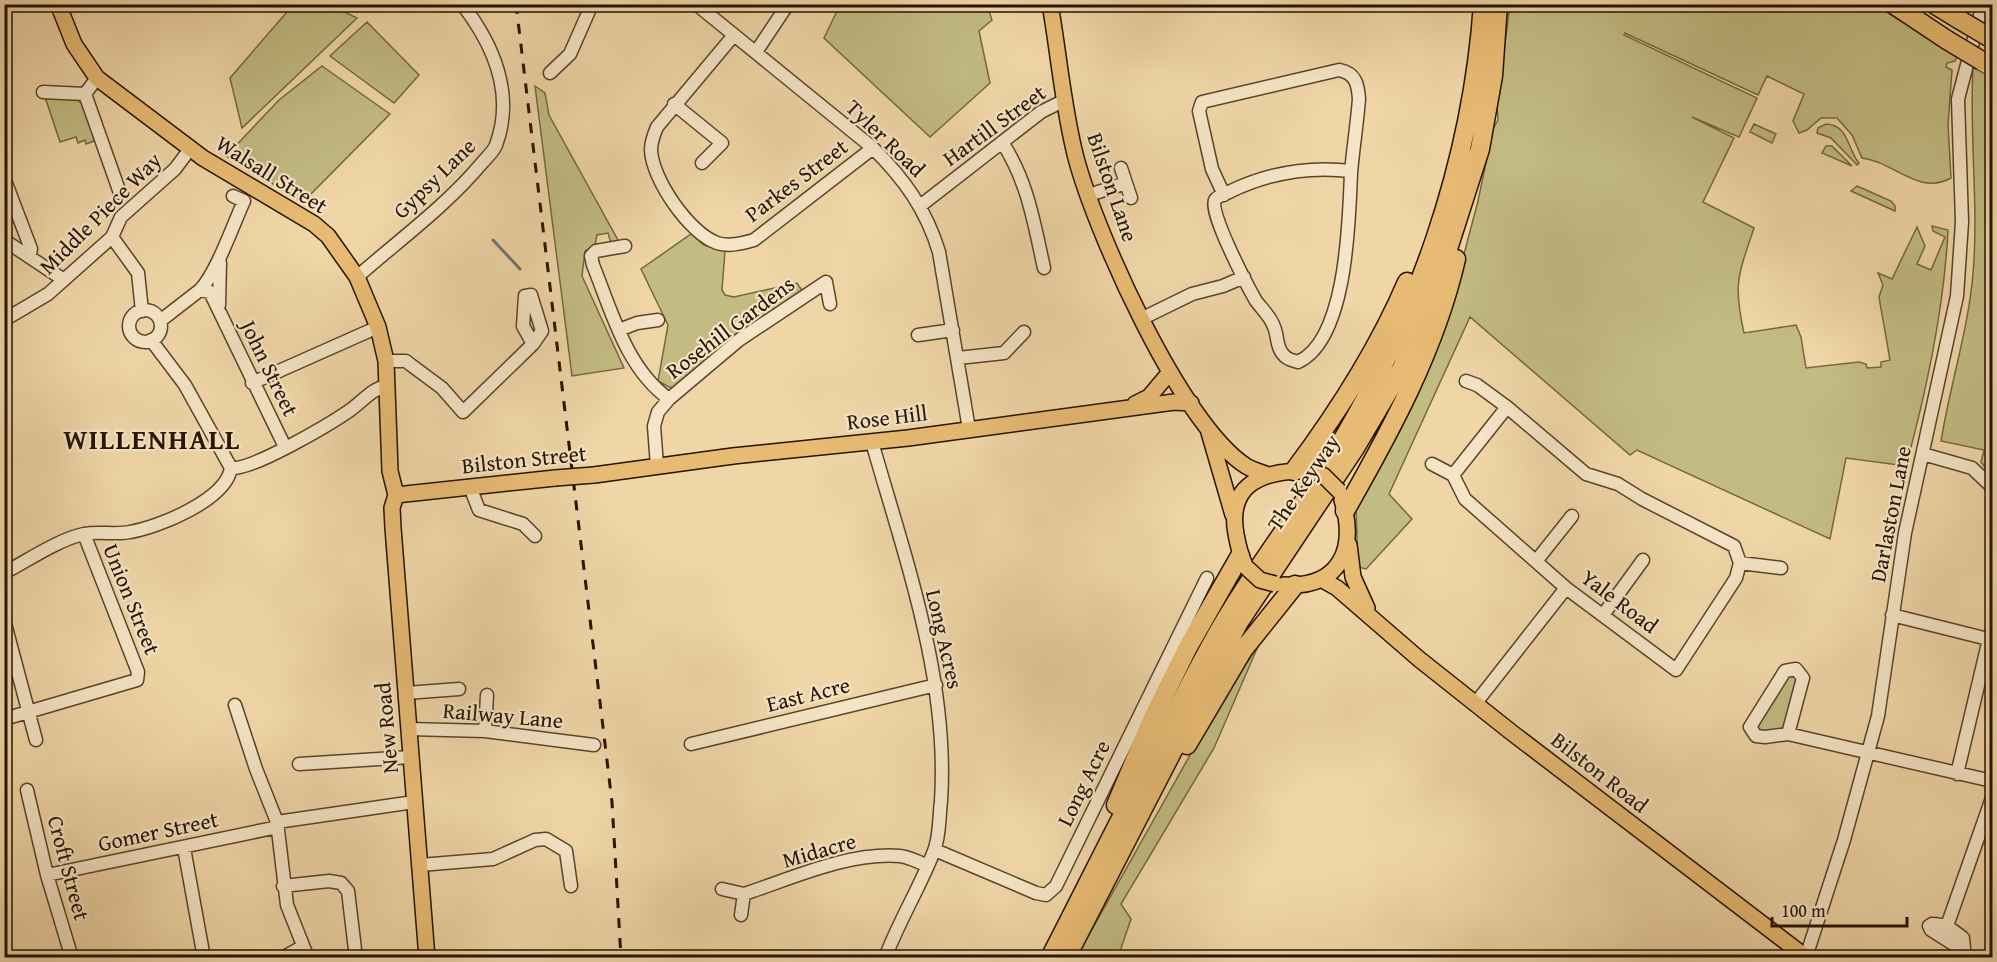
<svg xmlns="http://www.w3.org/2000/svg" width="1997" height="962" font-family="'Gentium Book Plus',serif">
<rect width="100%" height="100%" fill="#f0d6a7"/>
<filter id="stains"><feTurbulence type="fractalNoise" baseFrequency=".00333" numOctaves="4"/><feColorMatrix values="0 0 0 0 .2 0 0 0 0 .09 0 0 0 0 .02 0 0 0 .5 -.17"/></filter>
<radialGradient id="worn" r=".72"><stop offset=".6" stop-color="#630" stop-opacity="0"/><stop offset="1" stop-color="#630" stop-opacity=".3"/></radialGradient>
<!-- green -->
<path fill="#c2bb82" stroke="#746741" stroke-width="1.5" d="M293,5H330L357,18L242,128L230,78Z
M877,5H987L992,20L979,31L990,83L930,137L824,38L839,7Z
M1510,5H1876L1957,57L1955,61L1947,63L1946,67L1952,70L1948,125L1951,178C1919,196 1894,162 1862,158L1852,135L1837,118H1821L1807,130L1799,133L1793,121L1804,94L1767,76L1758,95L1625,33L1624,35L1757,98L1739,137L1692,117L1734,138L1703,202L1754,228C1738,276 1733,283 1744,333L1796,325L1801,337L1806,368L1859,362L1866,364L1867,368L1881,367V362L1890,360L1879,297L1883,285L1878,273L1892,279L1917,227L1925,246L1917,264L1931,270L1945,237L1933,231L1932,226L1948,230C1944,310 1927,389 1906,466L1846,458L1830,539L1637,450L1630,455L1470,317L1389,494L1412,519L1366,569L1358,567L1356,509L1458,277L1478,201L1493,129L1498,120L1497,105Z
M367,22L419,75L394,103L330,56Z
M322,66L390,114L303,202L226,156L279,100Z
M1973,67L1992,78V477L1981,462L1984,450L1941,441C1950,385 1968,331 1973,274C1979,205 1969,136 1973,67Z
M535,86L545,93L549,115L619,242L611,243L608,233L597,235L595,245L585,251L582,276L624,368L572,376Z
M45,97L75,98L81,103L97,140L86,144L85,140L78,143L76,137L60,142Z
M1754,124L1776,134L1772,143L1750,132Z
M1826,124C1849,125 1847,149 1859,163L1857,165L1831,138L1817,133L1818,128Z
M1826,146H1832L1852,166L1822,153Z
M1857,186L1891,201L1895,206V211L1851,191Z
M691,234L704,245L725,251L722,290L725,295L734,297L797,283L804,293L677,388L669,387L658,381L668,325L641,269Z
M1259,644L1214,748L1121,904L1131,919L1118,957L1076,958L1212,716Z
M1788,674L1796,676L1797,680L1784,729L1758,732L1756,724Z"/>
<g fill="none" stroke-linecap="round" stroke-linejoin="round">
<!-- stream -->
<path stroke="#6e756b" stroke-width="3" d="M493,240L520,269"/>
<!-- minor casing -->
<g stroke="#58442a" stroke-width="15">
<path id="minor" d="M696,4L873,148C904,179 926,209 939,252L969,429
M734,35L657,127C654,134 651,142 651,150C652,179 689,233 717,243C729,247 743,243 754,240L873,148
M756,52L788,4
M550,73L570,54L592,4
M97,78L85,94L120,193
M43,92L85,94
M674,104L722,143L702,163
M1002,142C1028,182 1034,223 1044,268
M4,178L31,249L29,257
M1126,183L1131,198
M1089,195L1126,183L1121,168
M1224,195L1212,169L1199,111L1202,102L1339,70C1356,73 1358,85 1359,99C1357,124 1353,149 1351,173C1349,221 1347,340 1298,362C1291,360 1286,359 1282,353C1276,345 1278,336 1274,327C1271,317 1262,309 1256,301C1248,287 1208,211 1215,200C1218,195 1226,194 1231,191C1269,173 1310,166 1351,171
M920,206L1041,112L1065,100
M112,237L138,273L142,311
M4,240L64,280
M625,246L596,251L591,256L593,265C612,312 626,368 669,399
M357,277C399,240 446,206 482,163C487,157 494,151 496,145C515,94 493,44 462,4
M200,290C216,274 233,225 244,201L233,196
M219,305L220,263
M129 326a16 16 0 1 1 32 0a16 16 0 1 1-32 0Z
M1143,318L1192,294L1223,286L1244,277
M4,320L48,294L112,237L121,217L175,169L190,149
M160,321L200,290L210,292L285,447
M619,330L637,323L658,320
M918,335L953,330
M151,340L185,385L231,468
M958,358L1004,353L1024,332
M386,361H406L411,365L442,388L463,412L533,344L523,326L525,296L531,295L542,331L533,344
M1466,381L1477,385L1507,407
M252,383L378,327
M1507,407L1586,474L1618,484L1642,499L1734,546L1740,563L1736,578L1676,670L1566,588L1465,499L1453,475Z
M872,442C905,558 949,679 941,801C939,817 940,836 934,851C920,887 899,921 885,958
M1923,454L1972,468L1992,487
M1432,464L1453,475
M657,466L654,426L658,412L669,399L739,340L826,282L830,304
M231,468C251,471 330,424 349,411C361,403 372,388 387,386
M470,487L479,510L523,524L535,536
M1537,560L1572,516
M1740,563L1781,568
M4,573C27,561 59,539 84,534C98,531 115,535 130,532C159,527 226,500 231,468
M1603,615L1643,560
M1892,615L1992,640
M4,620L36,740
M406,693L459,689
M1475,704L1566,588
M235,705L256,769L277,822L287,905L308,958
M4,719L137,680L138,672L84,534
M409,729L485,731L594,745
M485,731L487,695
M1788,734L1803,678L1796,669L1785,671L1750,727L1756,736L1765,737L1788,734L1992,781
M691,744L936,685
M299,764L411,757
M1957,774L1989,639
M27,790L47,875L72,958
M277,822L414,802
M184,848L204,958
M935,850L1036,893L1046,895L1056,886L1207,578
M420,865L493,859L535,840L546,839L566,851L571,886
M47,875L278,827
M283,886L329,881L341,883L348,891L356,958
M722,889L744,894
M741,915L744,894C793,878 848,852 900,856C909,857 918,862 926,865
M1932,924C1946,924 1953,930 1963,938L1964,948L1961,949L1931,930L1929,926Z
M1947,926L1992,798
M1806,957L1844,840L1878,716L1905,533L1957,296L1962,222L1958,99L1983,4
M282,958L302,947"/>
</g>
<!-- major casing -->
<g stroke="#251300" stroke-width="18">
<path id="major" d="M58,4L74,44L97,78L203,158L314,224L328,236L357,277L378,327L386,361L390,471L396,495
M1050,4C1059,55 1063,108 1076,158C1096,233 1181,424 1246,466C1252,470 1261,472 1268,475
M1135,404L1149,397L1170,372
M1208,429L1233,515
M594,475L733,456L908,438L1174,402L1191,403
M396,495L392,508L393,528L427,958
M396,495L555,478
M1349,545L1353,577L1367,608
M1245,565C1240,555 1238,545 1236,534C1227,485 1261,471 1304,471
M1321,579L1337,588L1419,659L1511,732L1807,958
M1284,585C1340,588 1357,549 1342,500"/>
</g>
<!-- highway casing -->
<g stroke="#251300" stroke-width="21">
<path id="highway" d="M1893,4L1947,40
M1934,4L1960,20
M1294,471C1338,412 1378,350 1407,282
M1345,511C1391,430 1435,350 1456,259
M1187,745L1243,650L1295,585
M1116,805L1152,720L1188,647L1240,556
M1050,958C1087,886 1122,815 1159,745C1182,701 1203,656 1229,614C1262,559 1302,509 1334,454C1417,318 1472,164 1483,4
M1066,958L1239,622L1355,448L1402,368L1439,277L1480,149L1493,76L1498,4"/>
</g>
<!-- minor -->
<use href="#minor" stroke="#f5e4c6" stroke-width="12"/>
<!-- major -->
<use href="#major" stroke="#e8bb74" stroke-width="15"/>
<!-- highway -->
<use href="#highway" stroke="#e8bb74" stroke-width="18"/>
<!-- rail -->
<path stroke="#251300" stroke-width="3" stroke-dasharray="10 10" stroke-linecap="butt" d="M516,4L612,802L621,958"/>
<!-- major-bridge casing -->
<g stroke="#251300" stroke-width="18" stroke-linecap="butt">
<path id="major-bridge" d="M1314,471L1324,476L1339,491
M555,478L594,475
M1246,567L1260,580L1275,584"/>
</g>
<!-- highway-bridge casing -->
<g stroke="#251300" stroke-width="21" stroke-linecap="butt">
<path id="highway-bridge" d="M1960,20L1992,39
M1947,40L1982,61"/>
</g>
<!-- major-bridge -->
<use href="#major-bridge" stroke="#e8bb74" stroke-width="15"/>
<!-- highway-bridge -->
<use href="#highway-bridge" stroke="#e8bb74" stroke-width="18"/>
</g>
<g text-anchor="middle" stroke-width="4.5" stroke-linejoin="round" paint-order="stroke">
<!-- street labels -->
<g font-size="22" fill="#251300" stroke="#f5e4c6">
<text transform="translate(994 125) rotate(-36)" y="8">Hartill Street</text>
<text transform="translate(886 138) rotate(44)" y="8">Tyler Road</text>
<text transform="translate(272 174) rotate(32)" y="8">Walsall Street</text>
<text transform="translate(434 178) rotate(-44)" y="8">Gypsy Lane</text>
<text transform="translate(796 180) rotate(-37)" y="8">Parkes Street</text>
<text transform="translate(1113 187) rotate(71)" y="8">Bilston Lane</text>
<text transform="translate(100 213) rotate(-45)" y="8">Middle Piece Way</text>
<text transform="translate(730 327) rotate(-37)" y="8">Rosehill Gardens</text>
<text transform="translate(270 368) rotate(64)" y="8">John Street</text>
<text transform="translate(887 417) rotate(-7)" y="8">Rose Hill</text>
<text transform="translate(524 459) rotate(-6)" y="8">Bilston Street</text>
<text transform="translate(1303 482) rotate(-56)" y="8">The Keyway</text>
<text transform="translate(1890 514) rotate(-79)" y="8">Darlaston Lane</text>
<text transform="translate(132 599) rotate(68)" y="8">Union Street</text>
<text transform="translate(1620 601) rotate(37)" y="8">Yale Road</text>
<text transform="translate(945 639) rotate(77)" y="8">Long Acres</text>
<text transform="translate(808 694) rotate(-14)" y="8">East Acre</text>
<text transform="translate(503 715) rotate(5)" y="8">Railway Lane</text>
<text transform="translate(386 728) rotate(-95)" y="8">New Road</text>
<text transform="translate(1600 772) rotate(38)" y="8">Bilston Road</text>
<text transform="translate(1083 783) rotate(-64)" y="8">Long Acre</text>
<text transform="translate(158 831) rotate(-12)" y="8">Gomer Street</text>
<text transform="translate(819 850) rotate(-16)" y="8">Midacre</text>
<text transform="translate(69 868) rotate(75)" y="8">Croft Street</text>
</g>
<!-- district labels -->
<g font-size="28" font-weight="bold" letter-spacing="1.5" fill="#251300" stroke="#f5e4c6">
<text x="152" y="449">WILLENHALL</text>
</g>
</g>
<!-- margin -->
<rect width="1997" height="962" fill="none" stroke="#f0d6a7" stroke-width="24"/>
<rect x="6" y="6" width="1985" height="950" fill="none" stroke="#251300" stroke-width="3"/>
<rect x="12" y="12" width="1973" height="938" fill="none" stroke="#251300" stroke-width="1.5"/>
<!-- scale -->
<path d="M1772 917v9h135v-9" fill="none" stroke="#251300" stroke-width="3"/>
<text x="1781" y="917" font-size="18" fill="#251300" stroke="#f5e4c6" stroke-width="4.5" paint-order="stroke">100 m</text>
<rect width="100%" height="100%" filter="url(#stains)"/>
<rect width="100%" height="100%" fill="url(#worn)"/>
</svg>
